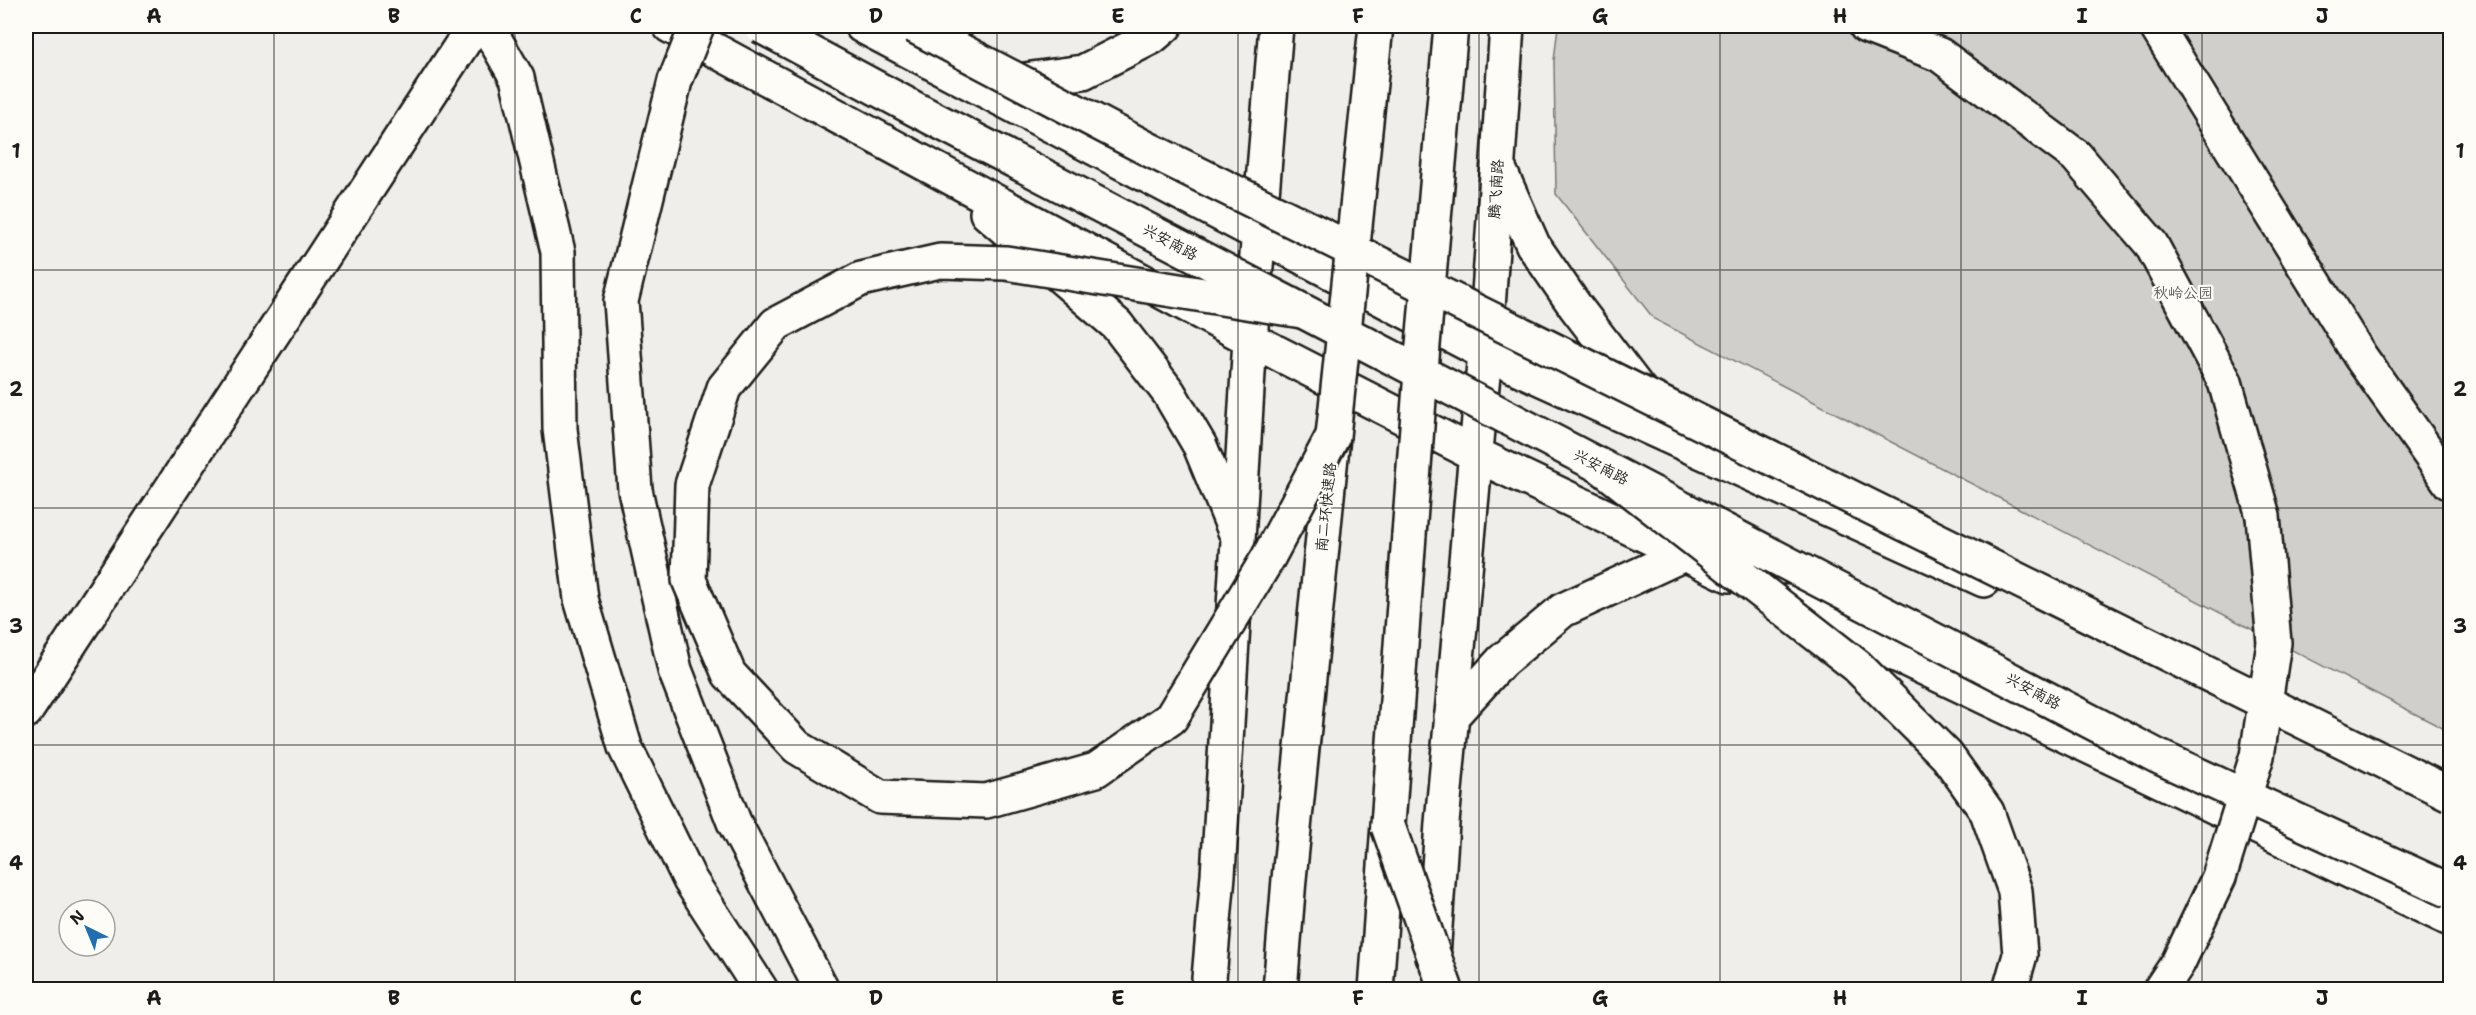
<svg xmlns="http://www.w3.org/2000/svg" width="2476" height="1015" font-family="'Shantell Sans','LXGW WenKai TC',sans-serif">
<rect width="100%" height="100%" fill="#f0eeea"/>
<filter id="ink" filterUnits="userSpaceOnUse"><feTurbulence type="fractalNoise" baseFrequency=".0167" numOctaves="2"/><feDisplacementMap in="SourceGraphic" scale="12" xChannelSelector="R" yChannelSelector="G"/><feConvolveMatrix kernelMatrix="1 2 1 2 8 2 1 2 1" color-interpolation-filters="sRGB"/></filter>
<g filter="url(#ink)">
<!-- green -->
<path fill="#d0cfcc" stroke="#767674" stroke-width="1.5" d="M1558,26H2450V732L1654,319L1556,194L1554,61Z"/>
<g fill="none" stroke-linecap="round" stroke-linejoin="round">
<!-- secondary casing -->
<g stroke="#1c1c1c" stroke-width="38">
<path id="secondary" d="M670,26L1250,339L1475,454L1729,575
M862,26L1485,353L1984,580
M1003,83L1083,72L1152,37L1165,26
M1500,171L1533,245L1575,306L1646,399
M987,213L1117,325L1169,393L1200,446L1235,531
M1786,602L2450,919
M26,711L474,26
M1451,717L1502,661L1563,610L1684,554
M1433,957L1442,823L1485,353L1507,26
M1208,990L1218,875L1250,339L1276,26"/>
</g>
<!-- highway casing -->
<g stroke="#1c1c1c" stroke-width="38">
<path id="highway" d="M487,26L517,78L558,252L560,429L581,599L625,747L690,880L761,990
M1866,26L1940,55L2076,156L2151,244L2225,382L2263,516
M2156,26L2360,356L2450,483
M635,490L675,670L734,822L822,990
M1280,990L1289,879L1333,436
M1376,990L1409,535
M2160,990L2178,963"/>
</g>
<!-- secondary -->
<use href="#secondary" stroke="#fdfcf7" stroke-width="33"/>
<!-- highway -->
<use href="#highway" stroke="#fdfcf7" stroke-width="33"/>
<!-- primary-bridge casing -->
<g stroke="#1c1c1c" stroke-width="38" stroke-linecap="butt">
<path id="primary-bridge" d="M761,26L917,110L2157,756L2450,891
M914,26L1148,149L2450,794"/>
</g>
<!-- highway-bridge casing -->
<g stroke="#1c1c1c" stroke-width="38" stroke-linecap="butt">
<path id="highway-bridge" d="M1302,311L1006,263L940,261L861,279L776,324L724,388L692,485L689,580L729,674L797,747L880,797L986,801L1096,770L1171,718L1268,558L1333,436L1376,26
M1599,465L1857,666L1947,756L1987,812L2015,891L2020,955L2010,990
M635,490L621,301L675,81L697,26
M1409,535L1423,345L1451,26
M1388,826L1446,990
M2178,963L2219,877L2257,756L2274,643L2263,516"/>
</g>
<!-- primary-bridge -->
<use href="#primary-bridge" stroke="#fdfcf7" stroke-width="33"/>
<!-- highway-bridge -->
<use href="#highway-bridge" stroke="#fdfcf7" stroke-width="33"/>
</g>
</g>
<!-- grid -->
<path fill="none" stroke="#1c1c1c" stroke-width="1.5" stroke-opacity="0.55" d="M274,26V990M515,26V990M756,26V990M997,26V990M1238,26V990M1479,26V990M1720,26V990M1961,26V990M2202,26V990M26,270H2450M26,508H2450M26,745H2450"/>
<g text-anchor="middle" stroke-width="4.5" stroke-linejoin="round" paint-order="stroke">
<!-- street labels -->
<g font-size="15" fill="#1c1c1c" stroke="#fdfcf7">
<text transform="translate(1496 189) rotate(-86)" y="5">腾飞南路</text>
<text transform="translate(1170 242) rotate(28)" y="5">兴安南路</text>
<text transform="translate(1601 467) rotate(27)" y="5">兴安南路</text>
<text transform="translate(1326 507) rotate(-84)" y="5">南二环快速路</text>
<text transform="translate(2033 691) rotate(28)" y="5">兴安南路</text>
</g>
<!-- park labels -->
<g font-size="15" fill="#5b5b5a" stroke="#fdfcf7">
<text x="2183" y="298">秋岭公园</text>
</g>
</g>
<!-- margin -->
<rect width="2476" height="1015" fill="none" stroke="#fdfcf7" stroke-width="66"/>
<!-- north arrow -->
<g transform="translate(87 928) rotate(317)"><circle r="28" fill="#fdfcf7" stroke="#a3a29f" stroke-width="1.5"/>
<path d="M0-4.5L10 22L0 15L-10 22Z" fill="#1f6fb2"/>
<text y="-9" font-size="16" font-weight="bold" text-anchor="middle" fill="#1c1c1c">N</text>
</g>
<rect x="33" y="33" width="2410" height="949" fill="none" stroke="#1c1c1c" stroke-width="2"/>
<g font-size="20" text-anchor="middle" font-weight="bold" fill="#1c1c1c">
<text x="154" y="23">A</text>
<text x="394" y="23">B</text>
<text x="636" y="23">C</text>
<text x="876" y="23">D</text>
<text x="1118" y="23">E</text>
<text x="1358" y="23">F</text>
<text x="1600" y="23">G</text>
<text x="1840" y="23">H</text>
<text x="2082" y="23">I</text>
<text x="2322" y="23">J</text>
<text x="16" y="158">1</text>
<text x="2460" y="158">1</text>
<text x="16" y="396">2</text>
<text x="2460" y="396">2</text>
<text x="16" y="633">3</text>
<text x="2460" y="633">3</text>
<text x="16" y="870">4</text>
<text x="2460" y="870">4</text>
<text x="154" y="1005">A</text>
<text x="394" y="1005">B</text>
<text x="636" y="1005">C</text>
<text x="876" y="1005">D</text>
<text x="1118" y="1005">E</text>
<text x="1358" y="1005">F</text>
<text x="1600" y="1005">G</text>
<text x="1840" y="1005">H</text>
<text x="2082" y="1005">I</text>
<text x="2322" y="1005">J</text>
</g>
</svg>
